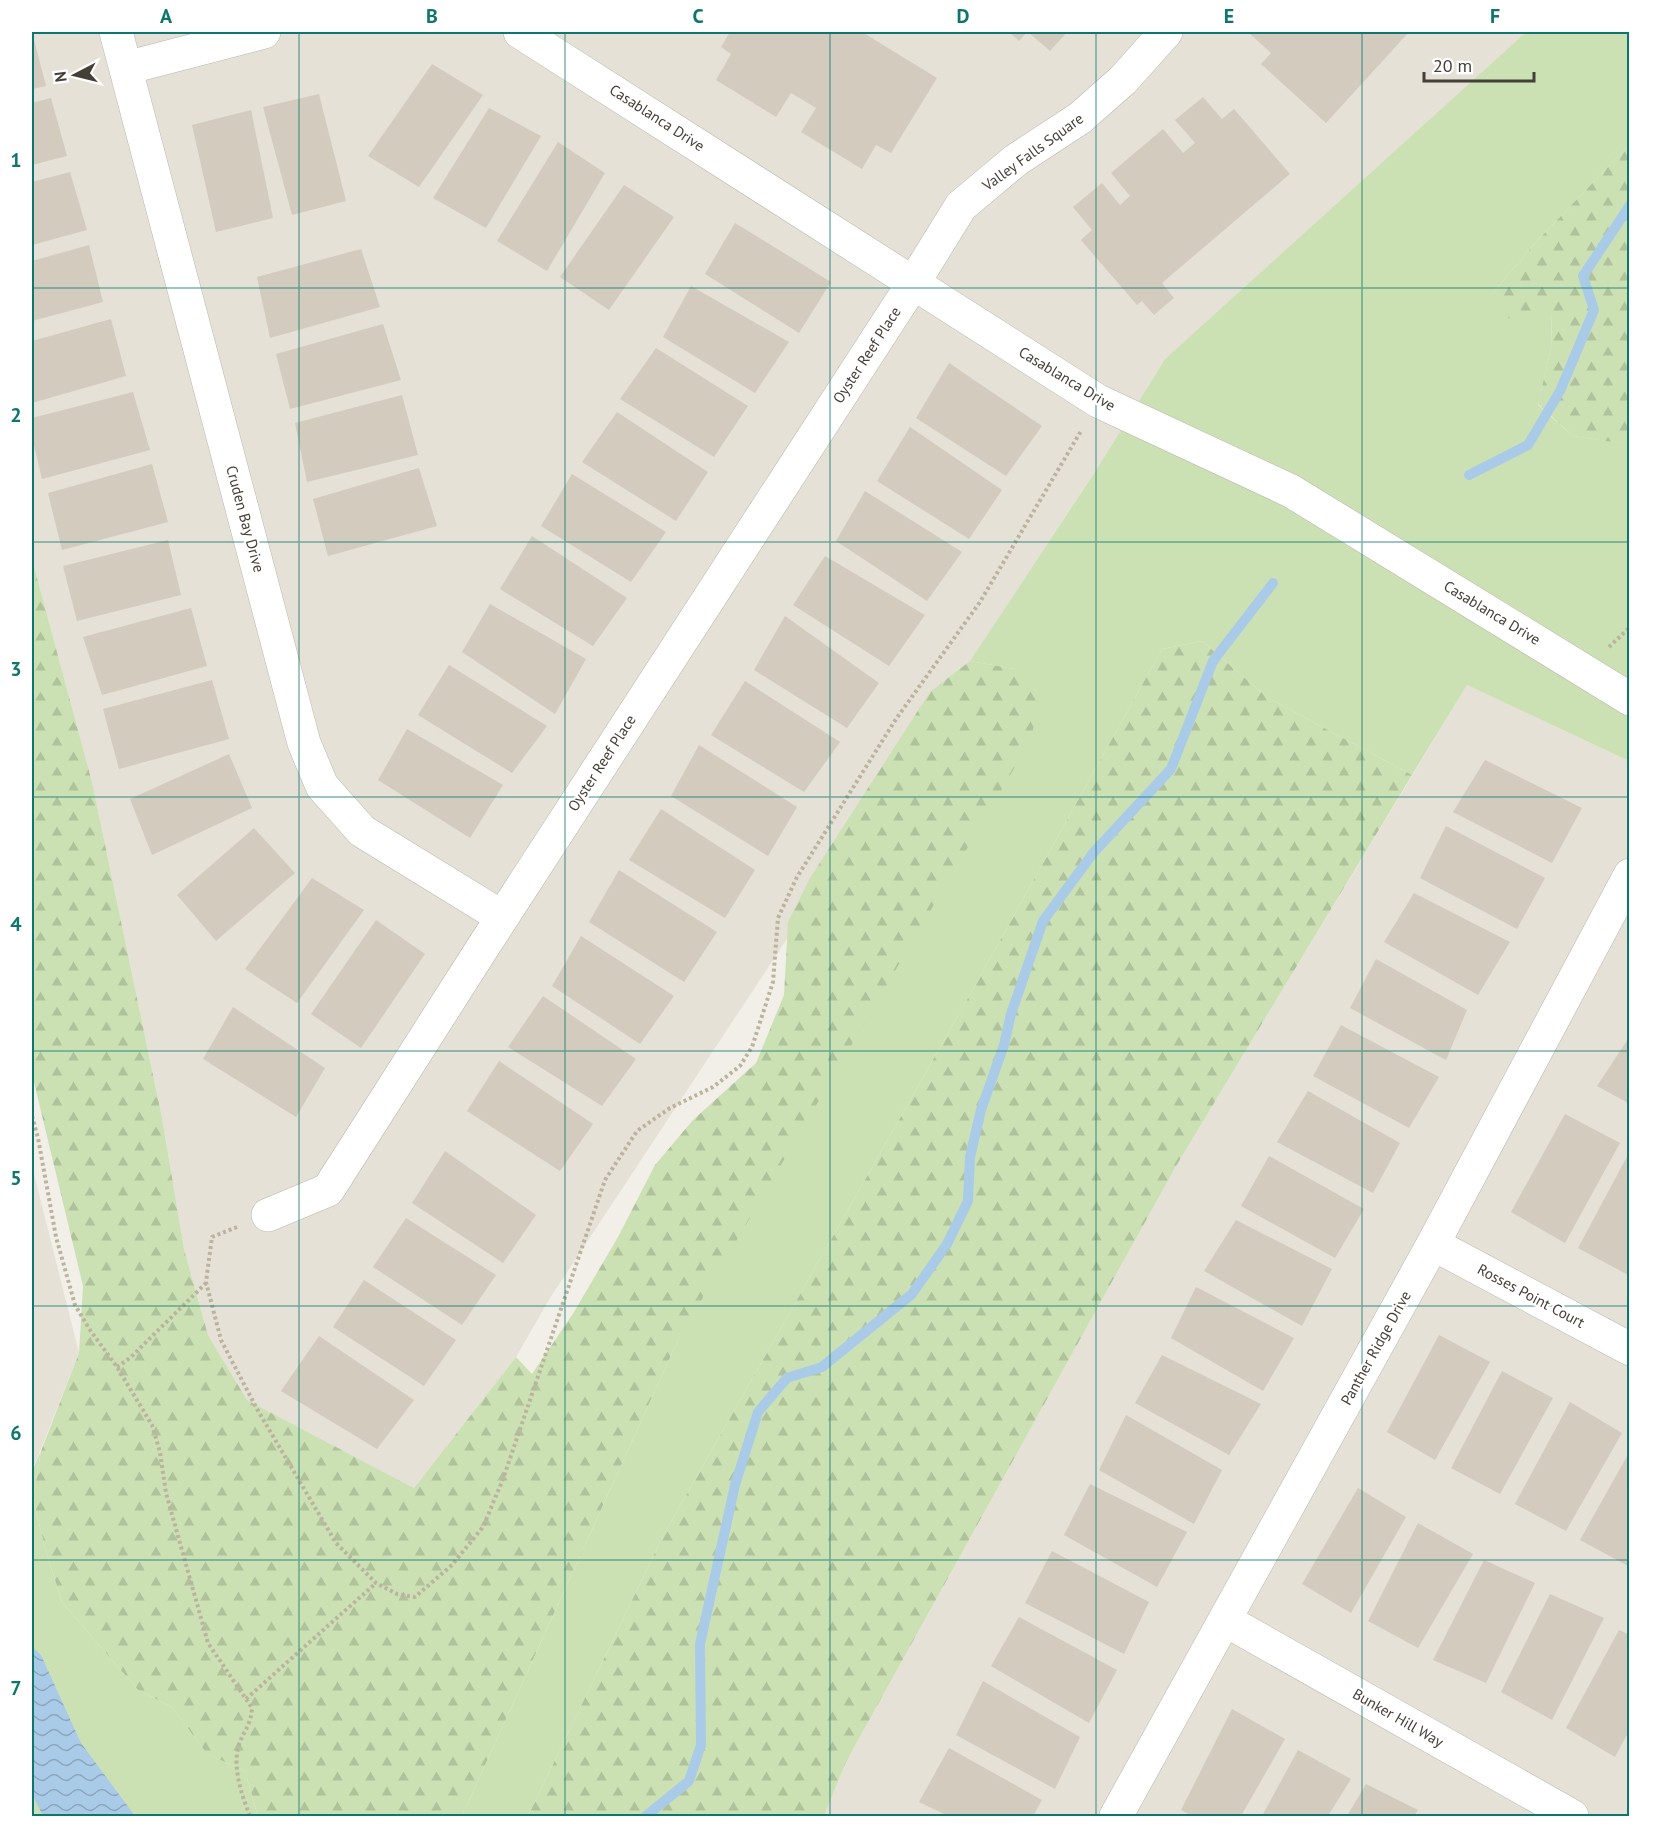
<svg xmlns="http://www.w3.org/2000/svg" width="1661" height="1848" font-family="'PT Sans',sans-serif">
<defs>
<pattern id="forest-firs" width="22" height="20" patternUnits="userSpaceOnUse" patternTransform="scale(1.5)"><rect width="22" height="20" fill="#cbe1b4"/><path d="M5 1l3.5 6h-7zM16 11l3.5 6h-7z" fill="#b0c29b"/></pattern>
<pattern id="water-waves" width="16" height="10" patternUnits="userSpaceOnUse" patternTransform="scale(1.5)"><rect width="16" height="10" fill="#aacbe8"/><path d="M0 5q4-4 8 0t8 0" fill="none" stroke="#8ca6bd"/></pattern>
</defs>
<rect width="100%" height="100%" fill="#f1efe7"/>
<!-- residential -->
<path fill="#e5e1d6" d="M32,32H1526L1165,359L1093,475L550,1298L516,1357L414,1488L247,1400L208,1335L184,1249L162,1118L92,782L32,559Z
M1467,685L1629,761V1816H824L846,1762L1175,1168Z
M32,1166L79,1353L32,1471Z"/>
<!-- grass -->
<path fill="#cbe1b4" d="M1526,32H1629V145L1534,244L1492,294L1552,309L1551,348L1538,405L1573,436L1629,444V761L1467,685L1412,775L1268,698L1202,641L1162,649L968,998L662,1538L528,1816H462L678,1340L1015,669L970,661L1093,475L1165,359Z
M41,1451L33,1499L46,1551L62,1602L138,1690L172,1707L207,1754L245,1771L258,1816H32V1471Z"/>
<!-- forest -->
<path fill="url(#forest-firs)" d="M1629,145L1630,444H1626L1573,436L1538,404L1551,348L1552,310L1505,319L1492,294L1534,244Z
M32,559L92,782L162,1118L184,1249L208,1335L247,1400L414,1488L516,1357L532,1374L574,1312L618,1237L655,1165L693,1120L756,1063L784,995L788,922L810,878L930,692L970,661L1015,669L1037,700L1032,738L678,1340L462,1816H258L245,1771L207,1754L172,1707L138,1690L62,1602L46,1551L33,1499L41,1451L79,1353L83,1286L32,1074Z
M1202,641L1268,698L1412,775L1175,1168L846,1762L824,1816H528L662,1538L968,998L1162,649Z"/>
<!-- water -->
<path fill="url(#water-waves)" d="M32,1647L41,1655L81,1743L135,1816H43L32,1794Z"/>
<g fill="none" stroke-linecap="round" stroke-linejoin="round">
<!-- stream -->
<path stroke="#aacbe8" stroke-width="10" d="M1469,475L1528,445L1560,391L1594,310L1583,276L1630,205
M646,1816L689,1781L701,1745L700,1644L735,1485L758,1412L787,1378L822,1367L912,1294L947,1244L968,1201L970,1157L981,1110L1004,1045L1011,1014L1043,921L1094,852L1171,769L1213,661L1273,583"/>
</g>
<!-- building -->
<path fill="#d2cbbe" d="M32,32L46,86L32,89Z
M730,32H862L937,78L891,153L876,145L862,169L801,132L816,108L791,93L776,117L716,80L731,54L721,47Z
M1009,32H1027L1019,41Z
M1028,32H1067L1050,51Z
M1250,32H1409L1326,123L1261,64L1271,53L1249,33Z
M432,64L483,95L419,187L368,156Z
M319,94L346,201L292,215L263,107Z
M1203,97L1222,119L1234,109L1290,174L1162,283L1174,298L1154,315L1142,301L1137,305L1081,240L1092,230L1073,207L1102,183L1120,205L1130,196L1111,173L1163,129L1183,153L1195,143L1175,120Z
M51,98L67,156L32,165V103Z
M489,108L541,136L486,228L433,198Z
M251,110L273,218L216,232L192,125Z
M558,142L605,173L547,271L497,241Z
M70,172L87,230L32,245V182Z
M624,185L674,217L609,310L560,277Z
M735,223L831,282L799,333L705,274Z
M89,245L103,302L32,321V261Z
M361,249L380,307L270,338L257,277Z
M691,286L789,342L755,393L663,337Z
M111,319L126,376L32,403V341Z
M383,324L401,380L290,409L276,354Z
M656,348L748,406L714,457L620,399Z
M949,363L1042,426L1006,476L916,418Z
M133,392L150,450L42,479L32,437V418Z
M402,395L418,455L307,482L295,423Z
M617,412L708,472L676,521L582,462Z
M910,427L1002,490L969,539L877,481Z
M152,464L168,522L62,550L48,493Z
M419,468L437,526L328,556L313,499Z
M572,474L666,532L631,582L541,526Z
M865,491L962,552L927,601L836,541Z
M532,536L627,598L593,646L500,589Z
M168,540L181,595L77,621L63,566Z
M825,556L925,615L889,666L793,605Z
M490,604L586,659L555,714L462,652Z
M191,608L207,666L102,695L83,637Z
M785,616L879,683L847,728L754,670Z
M449,665L547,726L512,773L418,715Z
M212,680L229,739L119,769L103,709Z
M745,681L840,742L804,792L711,735Z
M407,729L503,785L470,838L378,780Z
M699,745L797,807L768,856L671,796Z
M229,754L252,808L152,855L130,799Z
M1485,760L1582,808L1552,863L1453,812Z
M661,809L755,870L725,918L629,860Z
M1446,826L1545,878L1517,929L1420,878Z
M254,828L295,873L216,941L177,895Z
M619,870L717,932L684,982L589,922Z
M312,878L364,910L297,1003L245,969Z
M1414,893L1510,942L1478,995L1384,942Z
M376,920L425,954L361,1048L311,1014Z
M581,936L674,996L640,1044L552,986Z
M1376,959L1467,1010L1446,1060L1350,1008Z
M543,996L636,1059L602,1106L508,1047Z
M233,1007L325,1068L296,1117L203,1059Z
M1341,1025L1439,1077L1409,1128L1313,1076Z
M1630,1036V1104L1597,1086Z
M499,1061L593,1124L560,1171L467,1111Z
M1308,1091L1400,1143L1373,1193L1277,1142Z
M1565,1114L1620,1143L1565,1243L1511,1212Z
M445,1151L536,1215L503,1263L412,1203Z
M1630,1151V1276L1578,1248Z
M1269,1156L1364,1209L1335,1258L1241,1206Z
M406,1218L496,1275L462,1325L373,1267Z
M1236,1220L1332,1269L1302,1326L1204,1271Z
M364,1280L456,1340L424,1386L333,1327Z
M1196,1287L1294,1338L1263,1391L1171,1338Z
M1439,1335L1490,1362L1435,1460L1387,1432Z
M319,1336L414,1400L377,1449L281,1391Z
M1162,1355L1261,1404L1229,1455L1135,1403Z
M1502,1371L1553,1398L1500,1494L1451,1468Z
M1570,1402L1622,1433L1566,1531L1515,1504Z
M1126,1415L1222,1470L1194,1524L1099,1470Z
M1630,1451V1567L1580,1540Z
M1090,1484L1187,1532L1157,1587L1064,1535Z
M1358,1488L1406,1517L1351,1613L1302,1584Z
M1418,1523L1473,1554L1418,1648L1368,1621Z
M1052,1551L1149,1602L1124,1654L1025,1603Z
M1484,1560L1535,1583L1486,1683L1433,1660Z
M1550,1594L1604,1618L1552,1720L1501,1692Z
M1019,1617L1117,1670L1089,1723L991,1666Z
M1619,1630L1630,1635V1729L1615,1757L1566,1728Z
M983,1681L1080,1737L1055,1789L956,1735Z
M1232,1709L1285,1739L1241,1816H1192L1181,1810Z
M949,1748L1042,1800L1033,1816H948L919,1802Z
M1298,1750L1351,1779L1328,1816H1262Z
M1366,1784L1418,1810L1414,1816H1347Z"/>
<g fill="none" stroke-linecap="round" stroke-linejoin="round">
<!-- street casing -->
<g stroke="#bcb7ab" stroke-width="34">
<path id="street" d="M116,32L304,743L322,786L362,831L502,917
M520,32L1098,401L1291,491L1630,699
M126,68L264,32
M268,1215L328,1190L483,947L914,282L961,206L1016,160L1080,118L1123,80L1166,32
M1433,1244L1630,1349
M1225,1620L1572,1816
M1116,1816L1433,1244L1630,875"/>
</g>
<!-- path -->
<path stroke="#bcb39e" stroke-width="4" stroke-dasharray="3 3" stroke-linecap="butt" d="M1609,647L1630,627
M32,1116L38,1138L56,1237L75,1305L90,1330L117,1367L152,1425L160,1452L166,1493L208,1643L252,1708C251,1727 242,1732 238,1748C233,1770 242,1796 250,1816
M237,1227L212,1237L206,1282L221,1340L257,1409L336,1543L376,1583L397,1594L415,1597L452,1565L483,1527L503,1479L605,1180L637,1131L670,1108L713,1087L740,1066L752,1047L773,982L778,918L797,877L896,719L980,602L1081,431
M117,1367L131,1357L206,1283
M246,1699L376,1583"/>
<!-- street -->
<use href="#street" stroke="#fff" stroke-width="33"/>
</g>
<!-- grid -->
<path fill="none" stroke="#0f766e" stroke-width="1.5" stroke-opacity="0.55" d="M299,32V1816M565,32V1816M830,32V1816M1096,32V1816M1362,32V1816M32,288H1630M32,542H1630M32,797H1630M32,1051H1630M32,1306H1630M32,1560H1630"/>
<g text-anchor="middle" stroke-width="4.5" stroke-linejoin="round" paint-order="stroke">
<!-- street labels -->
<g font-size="15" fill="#443f37" stroke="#fff">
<text transform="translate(657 118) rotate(33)" y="5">Casablanca Drive</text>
<text transform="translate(1033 152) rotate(-36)" y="5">Valley Falls Square</text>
<text transform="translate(867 355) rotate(-57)" y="5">Oyster Reef Place</text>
<text transform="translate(1067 379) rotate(31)" y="5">Casablanca Drive</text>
<text transform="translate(245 519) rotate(75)" y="5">Cruden Bay Drive</text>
<text transform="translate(1492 613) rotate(31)" y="5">Casablanca Drive</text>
<text transform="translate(602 763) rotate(-57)" y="5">Oyster Reef Place</text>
<text transform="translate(1531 1296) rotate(28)" y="5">Rosses Point Court</text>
<text transform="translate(1376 1348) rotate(-61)" y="5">Panther Ridge Drive</text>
<text transform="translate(1398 1718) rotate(30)" y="5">Bunker Hill Way</text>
</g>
</g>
<!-- border -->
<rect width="1661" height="1848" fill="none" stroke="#ffffff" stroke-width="66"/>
<!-- north arrow -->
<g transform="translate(75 75) rotate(263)" stroke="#ffffff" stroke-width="4.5" paint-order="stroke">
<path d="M0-4.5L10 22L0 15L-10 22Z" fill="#443f37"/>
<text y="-9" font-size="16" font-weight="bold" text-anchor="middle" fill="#443f37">N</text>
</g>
<!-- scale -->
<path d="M1424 72v9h110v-9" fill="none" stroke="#443f37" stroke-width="3"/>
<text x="1433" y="72" font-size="18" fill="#443f37" stroke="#ffffff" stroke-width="4.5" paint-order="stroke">20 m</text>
<rect x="33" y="33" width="1595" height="1782" fill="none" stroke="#0f766e" stroke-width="2"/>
<g font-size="20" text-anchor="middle" font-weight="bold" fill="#0f766e">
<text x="166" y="23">A</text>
<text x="432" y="23">B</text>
<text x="698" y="23">C</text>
<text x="963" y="23">D</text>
<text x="1229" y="23">E</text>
<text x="1495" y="23">F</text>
<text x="16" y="167">1</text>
<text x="16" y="422">2</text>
<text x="16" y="676">3</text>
<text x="16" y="931">4</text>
<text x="16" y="1185">5</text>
<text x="16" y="1440">6</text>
<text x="16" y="1695">7</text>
</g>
</svg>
